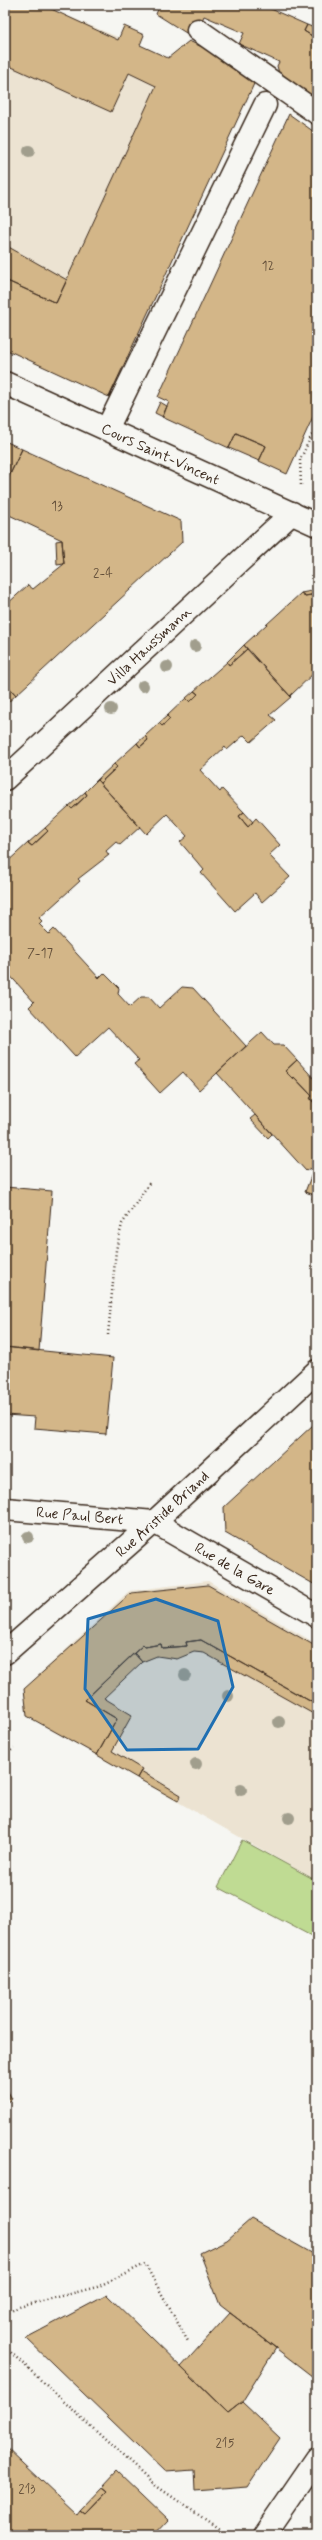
<svg xmlns="http://www.w3.org/2000/svg" width="322" height="2540" font-family="Mynerve,sans-serif">
<rect width="100%" height="100%" fill="#f6f6f2"/>
<filter id="ink" filterUnits="userSpaceOnUse"><feTurbulence type="fractalNoise" baseFrequency=".025" numOctaves="2"/><feDisplacementMap in="SourceGraphic" scale="8" xChannelSelector="R" yChannelSelector="G"/><feConvolveMatrix kernelMatrix="1 2 1 2 8 2 1 2 1" color-interpolation-filters="sRGB"/></filter>
<g filter="url(#ink)">
<!-- built -->
<path fill="#ece3d2" d="M5,5H41L168,58L189,41L259,73L109,397L5,349Z
M208,1581L317,1644V1881L27,1716L24,1689L129,1591Z"/>
<!-- green -->
<path fill="#bfdb93" stroke="#7d8258" d="M242,1840L317,1881V1939L218,1887Z"/>
<!-- building -->
<path fill="#d3b688" stroke="#3b2a1e" d="M5,5H48L47,7L118,40L124,26L144,35L140,45L168,58L189,41L259,73L109,397L5,349V280L56,303L156,86L129,73L111,112L5,64Z
M160,5H262L307,25L304,31L317,39V102L279,73L277,66L279,62L239,44L244,33L204,16L194,38L156,14Z
M307,25L317,29V39L304,31Z
M289,114L317,134V408L287,474L259,461L266,446L236,433L229,448L162,417L169,402L158,397Z
M5,245L67,280L56,303L5,280Z
M160,402L167,406L163,417L155,413Z
M236,433L266,446L259,461L229,448Z
M5,441L22,449L5,485Z
M22,449L181,521L182,542L16,695L5,683V606L28,585L33,589L64,564L62,540L5,513V485Z
M317,475V488L312,486Z
M62,540L64,564L57,565L56,541Z
M317,590V594L305,596L301,593Z
M301,593L305,596L317,594V670L290,696L244,645Z
M244,645L247,649L229,665L227,662Z
M247,649L291,697L270,715L276,720L251,742L244,735L227,750L225,747L200,770L220,792L222,789L244,812L239,816L248,827L256,818L280,845L269,855L290,877L262,902L255,893L235,911L201,873L204,870L180,842L187,836L167,814L146,834L100,783L117,767L114,764L137,743L140,747L148,740L145,736L159,723L162,726L170,719L167,716L186,698L190,702L198,694L194,691L227,662L229,665Z
M5,683L16,695L5,705Z
M194,691L198,694L190,702L186,698Z
M167,716L170,719L162,726L159,723Z
M145,736L148,740L140,747L137,743Z
M114,764L117,767L100,783L97,780Z
M97,780L140,827L120,845L116,842L106,851L109,855L78,879L80,881L39,918L42,921L39,924L49,934L54,929L99,978L104,973L119,988L118,994L130,1007L141,997H149L159,1008L182,987L193,988L246,1046L199,1090L183,1072L160,1093L134,1064L139,1060L108,1027L75,1057L29,1007L34,1002L5,970V864L28,843L32,846L48,831L45,828L69,806L72,809L87,795L85,792Z
M85,792L87,795L72,809L69,806Z
M244,812L253,822L248,827L239,816Z
M45,828L48,831L32,846L28,843Z
M262,1032L274,1045H283L297,1060L285,1071L293,1079L294,1077L312,1096L310,1098L317,1106V1175L310,1168L306,1171L217,1073Z
M297,1060L317,1082L315,1104L310,1098L312,1096L294,1077L293,1079L285,1071Z
M255,1115L272,1134L268,1138L250,1119Z
M313,1171L317,1175L314,1195L305,1192Z
M5,1187L52,1191L39,1351L5,1347Z
M317,1187V1200L312,1199Z
M5,1347L113,1358L106,1434L34,1428L35,1417L5,1415Z
M313,1425L317,1429V1586L225,1533L224,1507Z
M208,1585L317,1647V1705L201,1640L186,1642L187,1646L162,1648L161,1644L145,1647L143,1645L85,1700L117,1719L97,1755L27,1716L24,1689L131,1593Z
M201,1640L317,1705V1716L204,1653L194,1652L177,1659L157,1656L142,1662L134,1653L143,1645L145,1647L161,1644L162,1648L187,1646L186,1642Z
M134,1653L142,1662L104,1698L132,1715L112,1751L142,1769L137,1778L97,1755L117,1719L85,1700Z
M141,1771L181,1795L178,1801L137,1778Z
M5,2086L12,2099L5,2103Z
M251,2219L317,2256V2380L220,2305L200,2253L227,2240Z
M107,2295L228,2413L242,2402L280,2438L247,2487L195,2491L194,2470L165,2472L26,2338Z
M230,2313L276,2348L242,2402L228,2413L181,2367Z
M5,2446L77,2514L80,2510L85,2514L108,2490L103,2486L117,2471L168,2520L154,2535H5Z
M103,2486L108,2490L85,2514L80,2510Z"/>
<g fill="none" stroke-linecap="round" stroke-linejoin="round">
<!-- minor casing -->
<g stroke="#3b2a1e" stroke-width="25">
<g id="minor">
<path d="M198,30L317,113"/>
<path id="s1" d="M5,383L317,525"/>
<path d="M107,429L265,105"/>
<path id="s2" d="M5,779L292,513"/>
<path id="s3" d="M5,1509L154,1522L317,1616"/>
<path d="M264,2535L317,2458"/>
</g>
</g>
<!-- major casing -->
<g stroke="#3b2a1e" stroke-width="25">
<g id="major">
<path id="s4" d="M5,1653L154,1522L317,1371"/>
</g>
</g>
<!-- path -->
<path stroke="#3b2a1e" stroke-width="2.5" stroke-dasharray="1 3" stroke-linecap="butt" d="M301,485L300,460L317,424
M108,1335L116,1250L122,1224L150,1182
M5,1756L14,1748
M5,2314L19,2307L97,2287L145,2264L189,2343
M5,2347L152,2483L228,2535"/>
<!-- minor -->
<use href="#minor" stroke="#f6f6f2" stroke-width="22"/>
<!-- major -->
<use href="#major" stroke="#f6f6f2" stroke-width="22"/>
</g>
<!-- trees -->
<g fill="#a19e8d">
<circle cx="29" cy="151" r="6"/>
<circle cx="195" cy="646" r="6"/>
<circle cx="167" cy="667" r="6"/>
<circle cx="143" cy="686" r="6"/>
<circle cx="111" cy="709" r="6"/>
<circle cx="28" cy="1537" r="6"/>
<circle cx="185" cy="1675" r="6"/>
<circle cx="228" cy="1696" r="6"/>
<circle cx="279" cy="1722" r="6"/>
<circle cx="196" cy="1764" r="6"/>
<circle cx="241" cy="1790" r="6"/>
<circle cx="289" cy="1818" r="6"/>
</g>
</g>
<!-- marked area -->
<path fill="#1f6fb2" fill-opacity="0.2" stroke="#1f6fb2" stroke-width="3" stroke-linejoin="round" d="M156,1599L218,1621L233,1687L198,1749L127,1750L85,1689L88,1619Z"/>
<g text-anchor="middle" stroke-width="3.5" stroke-linejoin="round" paint-order="stroke">
<!-- number labels -->
<g font-size="13" fill="#614d38">
<text x="268" y="270">12</text>
<text x="57" y="510">13</text>
<text x="103" y="577">2-4</text>
<text x="40" y="957">7-17</text>
<text x="225" y="2447">215</text>
<text x="27" y="2493">213</text>
</g>
<!-- street labels -->
<g font-size="15" fill="#3b2a1e" stroke="#f6f6f2">
<text dy="5" stroke="none"><textPath href="#s1" startOffset="171">Cours Saint-Vincent</textPath></text>
<text dy="5" stroke="none"><textPath href="#s2" startOffset="196">Villa Haussmann</textPath></text>
<text dy="5" stroke="none"><textPath href="#s4" startOffset="210">Rue Aristide Briand</textPath></text>
<text dy="5" stroke="none"><textPath href="#s3" startOffset="75">Rue Paul Bert</textPath></text>
<text dy="5" stroke="none"><textPath href="#s3" startOffset="243">Rue de la Gare</textPath></text>
</g>
</g>
<!-- margin -->
<rect width="322" height="2540" fill="none" stroke="#f6f6f2" stroke-width="20"/>
<rect x="10" y="10" width="302" height="2520" fill="none" stroke="#3b2a1e" stroke-width="1.5" filter="url(#ink)"/>
</svg>
